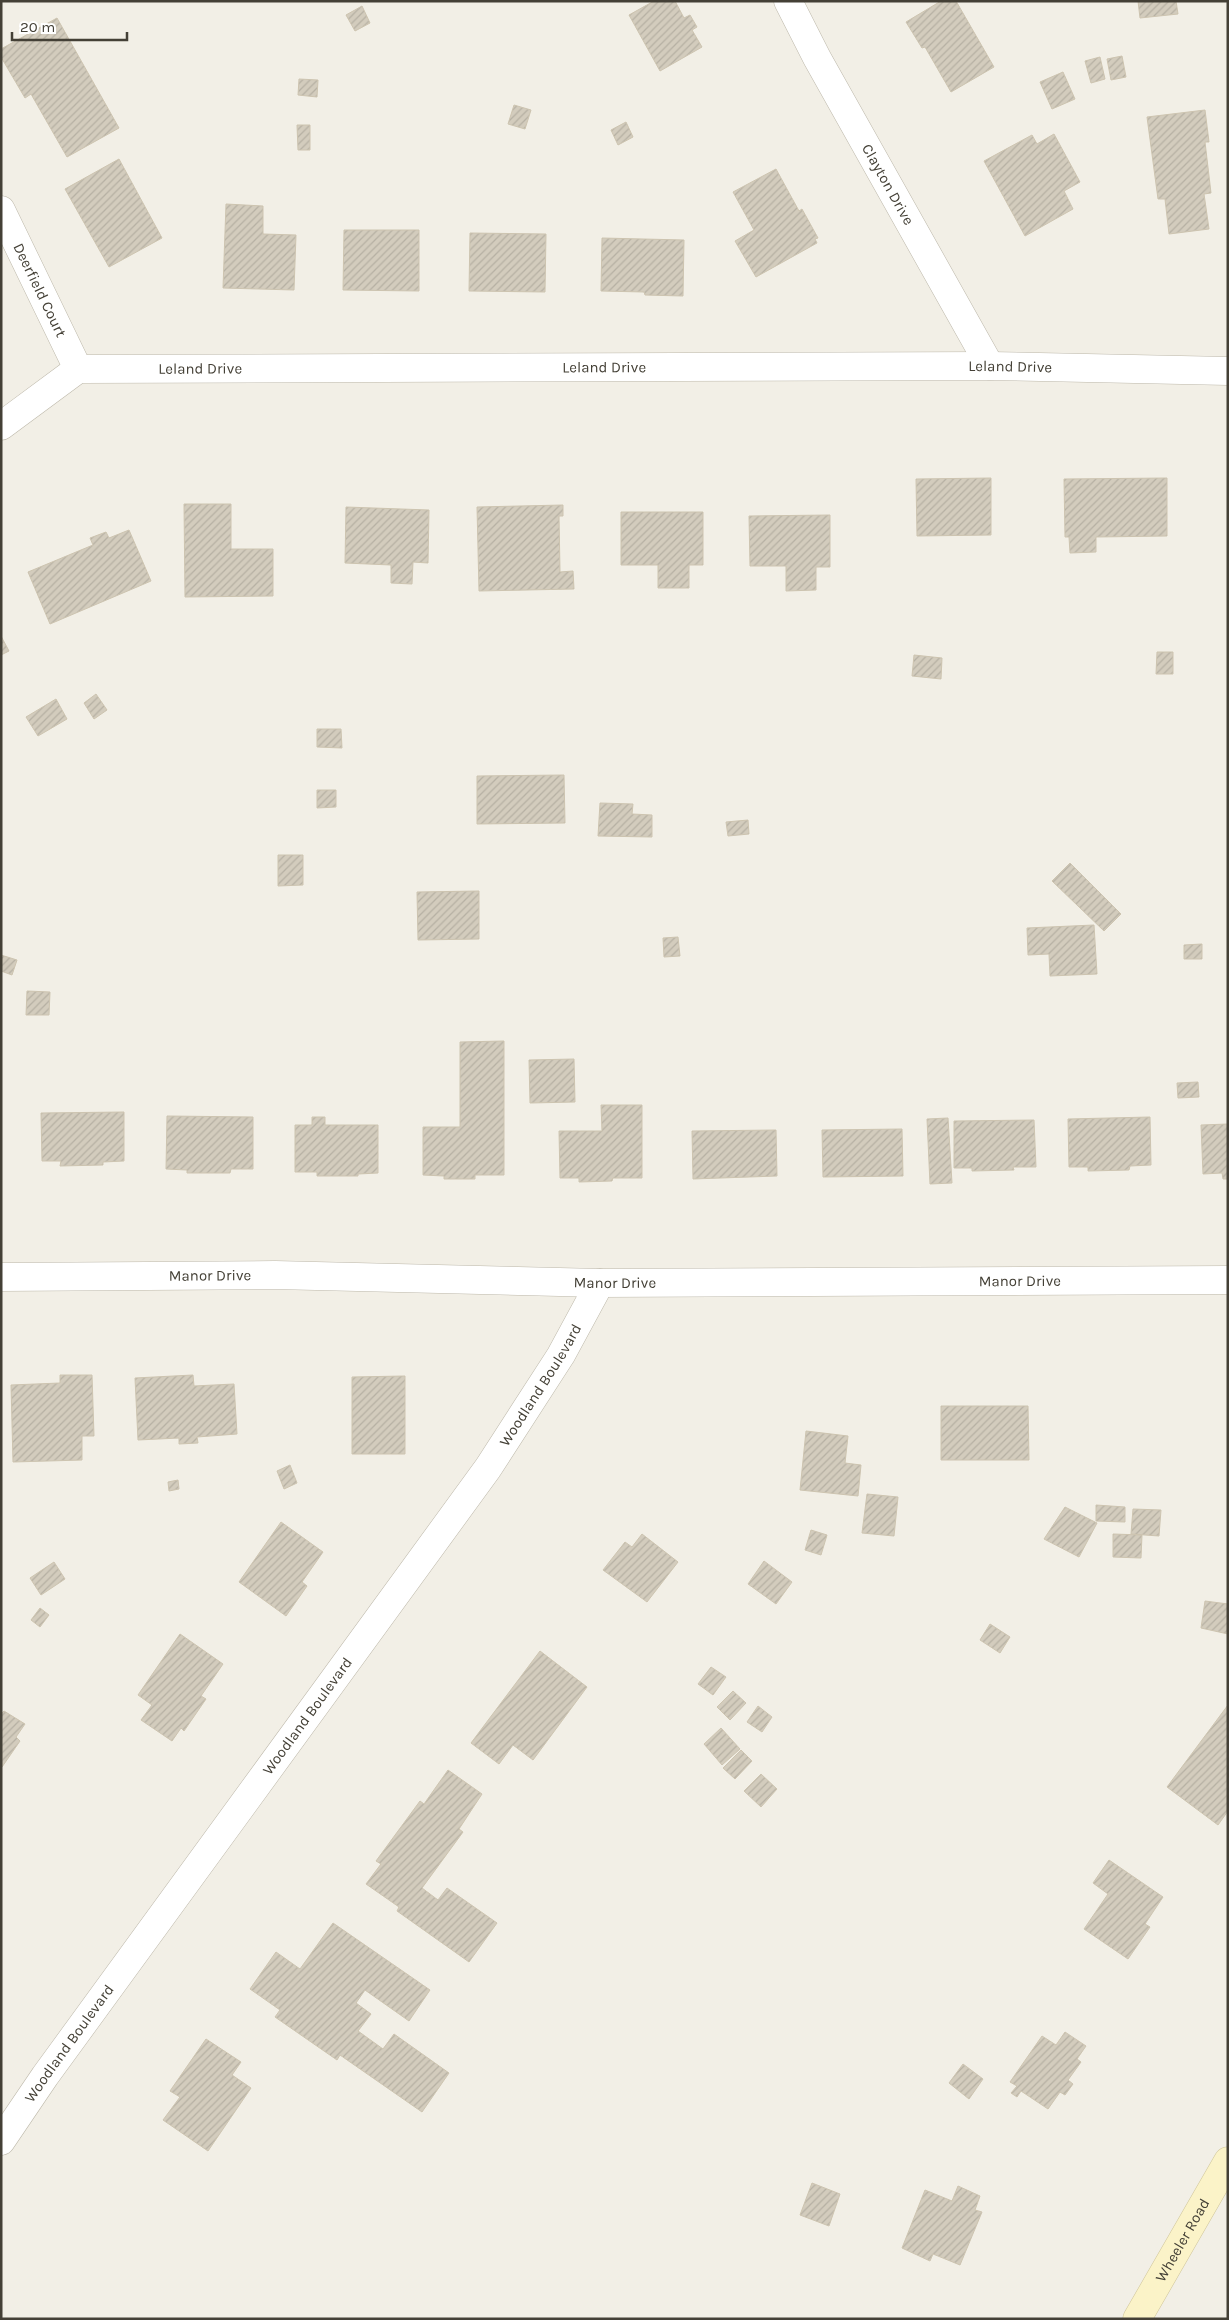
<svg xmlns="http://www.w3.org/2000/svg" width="1229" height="2320" font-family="Karla,sans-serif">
<defs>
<pattern id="building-hatch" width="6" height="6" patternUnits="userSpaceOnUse" patternTransform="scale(1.25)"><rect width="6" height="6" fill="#d3ccbd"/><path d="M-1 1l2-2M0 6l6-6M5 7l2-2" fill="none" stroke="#b6b0a3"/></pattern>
</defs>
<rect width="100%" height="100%" fill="#f2efe6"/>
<!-- building -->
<path fill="url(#building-hatch)" stroke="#cdc4b0" d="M654,1H675L684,18L690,15L697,27L692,30L702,47L660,71L629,15Z
M941,1H956L994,67L951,92L925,47L922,48L906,22Z
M1138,1H1176L1178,14L1140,18Z
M362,6L370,23L355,31L346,15Z
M57,18L119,128L67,157L31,94L25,98L1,57V49Z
M1122,56L1126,77L1111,80L1107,59Z
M1100,57L1105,79L1091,83L1085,61Z
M1063,72L1075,99L1052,109L1040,82Z
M299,79L318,80L317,97L298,95Z
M514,105L531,110L525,129L508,124Z
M1205,110L1209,142H1205L1211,193L1204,194L1209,229L1169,234L1165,199H1158L1147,117Z
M626,122L633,137L618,145L611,130Z
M297,125H310V150H298Z
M1054,134L1080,182L1064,191L1073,209L1025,236L984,161L1032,135L1037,144Z
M119,159L162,238L109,267L65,189Z
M776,169L799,211L802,209L818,238L815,239L817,243L756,277L735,241L754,230L733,192Z
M226,204L263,206V234L296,235L294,290L223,288Z
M344,230H419V291L343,290Z
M470,233L546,234L545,292L469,291Z
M602,238L684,240L683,296L645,295L644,292L601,291Z
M991,478V535L917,536L916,479Z
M1167,478V536L1096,537V552L1070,553L1069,537H1065L1064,479Z
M184,504H231V549H273V596L185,597Z
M563,505V516H559L560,572L573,571L574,589L479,591L477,507Z
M346,507L429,510L428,563L413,562L412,584L391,583V565L345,563Z
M621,512H703V565H689V588H658V565H621Z
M830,515V567H816V590L786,591V566H750L749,516Z
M129,530L151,581L50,624L28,572L93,545L90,538L106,532L109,538Z
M1,636L9,651L1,655Z
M1157,652H1173V674H1156Z
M914,655L942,658L941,679L912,676Z
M96,694L107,710L94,719L84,703Z
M56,699L67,719L38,736L26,717Z
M317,729H341L342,748L317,747Z
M564,775L565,823L477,824V776Z
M317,790H336V807L317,808Z
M600,803L633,804L632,814L652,815V837L598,836Z
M748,820L749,834L728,836L726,822Z
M278,855H303V885L278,886Z
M1070,863L1121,914L1104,931L1052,881Z
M479,891V939L418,940L417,892Z
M1094,925L1097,974L1050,976L1049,954L1028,955L1027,928Z
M678,937L680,956L664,957L663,938Z
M1202,944V959H1184V945Z
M1,955L17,960L12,975L1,971Z
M27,991L50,992L49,1015H26Z
M504,1041V1175H475V1179H444V1176L423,1175V1127H460V1042Z
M574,1059L575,1102L530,1103L529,1060Z
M1198,1082L1199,1097L1178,1098L1177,1083Z
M601,1105H642V1178H613L612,1181L579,1182V1178H560L559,1131H602Z
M124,1112V1161L103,1162V1165L60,1166L61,1161H42L41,1113Z
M167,1116L253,1117V1169H231L230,1173H187V1170L166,1169Z
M312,1117H325V1125H378V1173L358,1174V1176H317V1172H295V1125H312Z
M1150,1117L1151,1165L1130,1166L1129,1170L1088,1171V1167H1069L1068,1119Z
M948,1118L952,1183L930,1184L927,1119Z
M1034,1120L1036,1167H1013L1014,1170L972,1171V1168H954V1121Z
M1228,1124V1179H1223L1222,1173L1203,1174L1201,1125Z
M902,1129L903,1176L823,1177L822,1130Z
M776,1130L777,1176L693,1179L692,1131Z
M60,1375H92L94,1436H82V1460L13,1462L11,1385L60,1383Z
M193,1375L194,1386L234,1384L237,1434L197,1437L198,1443L179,1444V1438L138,1440L135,1378Z
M405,1376V1454H352V1377Z
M941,1406H1028L1029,1460H941Z
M806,1431L848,1436L845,1463L861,1465L858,1496L800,1490Z
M290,1465L297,1483L284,1489L277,1471Z
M178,1480L179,1489L169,1491L168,1482Z
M867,1494L898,1497L894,1536L862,1533Z
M1096,1505L1125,1507V1522L1096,1521Z
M1065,1507L1097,1523L1079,1557L1044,1539Z
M1133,1509L1161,1510L1159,1536L1131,1534Z
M281,1522L323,1552L302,1582L307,1586L286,1616L239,1582Z
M811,1530L827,1535L821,1555L805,1550Z
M642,1534L678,1562L647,1602L603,1570L625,1542L632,1547Z
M1113,1534L1142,1535L1141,1558L1113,1557Z
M764,1561L792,1582L776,1604L748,1584Z
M54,1562L65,1579L41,1595L30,1578Z
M1205,1601L1228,1604V1634L1201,1628Z
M40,1608L49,1615L40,1627L31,1620Z
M990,1624L1010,1637L1000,1653L980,1640Z
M180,1634L223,1664L201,1696L206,1699L184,1731L181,1728L172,1741L141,1720L152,1705L138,1695Z
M540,1651L587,1687L533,1760L513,1745L499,1764L471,1743Z
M711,1667L726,1677L713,1695L698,1684Z
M733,1691L746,1703L730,1720L717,1707Z
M1228,1705V1811L1218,1825L1167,1787Z
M758,1706L772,1717L762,1732L747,1722Z
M4,1711L25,1724L16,1737L20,1741L2,1767L1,1714Z
M721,1728L740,1749L722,1765L704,1744Z
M741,1750L752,1761L735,1779L723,1768Z
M448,1770L482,1794L459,1829L463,1832L422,1888L438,1900L447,1888L497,1923L469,1962L397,1911L399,1907L366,1884L381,1864L376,1861L420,1801L424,1804Z
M761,1774L777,1789L761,1807L744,1791Z
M1109,1860L1163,1897L1145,1924L1150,1927L1128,1959L1084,1929L1108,1894L1093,1883Z
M333,1923L430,1990L409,2021L365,1990L356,2003L371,2014L358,2031L383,2049L394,2034L449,2073L422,2112L340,2055L337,2060L275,2017L280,2010L250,1989L276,1952L300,1969Z
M1065,2032L1086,2046L1077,2059L1081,2062L1068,2080L1073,2084L1065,2095L1060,2092L1048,2109L1021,2091L1017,2097L1011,2093L1017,2086L1010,2082L1042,2036L1056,2045Z
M206,2039L241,2062L232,2075L251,2088L208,2151L163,2120L180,2097L170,2091Z
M963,2064L983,2079L969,2099L949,2083Z
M812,2183L840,2194L829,2226L800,2215Z
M958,2186L980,2196L975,2210L982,2212L960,2265L933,2254L930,2261L902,2248L925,2190L952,2201Z"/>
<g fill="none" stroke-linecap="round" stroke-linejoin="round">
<!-- minor casing -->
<g stroke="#bdb8aa" stroke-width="29">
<g id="minor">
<path id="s1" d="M788,1L817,58L990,366"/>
<path id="s2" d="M1,210L78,369"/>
<path id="s3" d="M1,426L78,369L990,366L1228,371"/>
<path id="s4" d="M1,1277L275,1275L600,1283L1228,1280"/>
<path id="s5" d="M1,2141L45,2076L488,1468L561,1355L600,1283"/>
</g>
</g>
<!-- secondary casing -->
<g stroke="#cfc599" stroke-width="29">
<g id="secondary">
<path id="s6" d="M1137,2319L1228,2161"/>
</g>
</g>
<!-- minor -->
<use href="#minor" stroke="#fff" stroke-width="28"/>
<!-- secondary -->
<use href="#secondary" stroke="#fbf3c8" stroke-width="28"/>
</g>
<g text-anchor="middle" stroke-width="5" stroke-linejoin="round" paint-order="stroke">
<!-- street labels -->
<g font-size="15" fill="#444036" stroke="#fff">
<text dy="5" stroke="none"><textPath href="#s1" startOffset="209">Clayton Drive</textPath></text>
<text dy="5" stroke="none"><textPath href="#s2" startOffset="89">Deerfield Court</textPath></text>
<text dy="5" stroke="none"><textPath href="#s3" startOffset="622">Leland Drive</textPath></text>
<text dy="5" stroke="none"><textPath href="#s3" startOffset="1028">Leland Drive</textPath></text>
<text dy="5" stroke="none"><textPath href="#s3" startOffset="218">Leland Drive</textPath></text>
<text dy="5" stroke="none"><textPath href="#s4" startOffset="209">Manor Drive</textPath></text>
<text dy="5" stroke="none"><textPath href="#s4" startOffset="1019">Manor Drive</textPath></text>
<text dy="5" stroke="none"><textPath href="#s4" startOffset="614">Manor Drive</textPath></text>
<text dy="5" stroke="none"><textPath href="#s5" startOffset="929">Woodland Boulevard</textPath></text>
<text dy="5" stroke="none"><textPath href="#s5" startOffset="524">Woodland Boulevard</textPath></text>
<text dy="5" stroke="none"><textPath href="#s5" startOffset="119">Woodland Boulevard</textPath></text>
<text dy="5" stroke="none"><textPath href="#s6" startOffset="91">Wheeler Road</textPath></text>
</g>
</g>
<!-- border -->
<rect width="1229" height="2320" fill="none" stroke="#444036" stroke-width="5"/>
<!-- scale -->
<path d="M12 32v8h115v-8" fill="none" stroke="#444036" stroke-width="2.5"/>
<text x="20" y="32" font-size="15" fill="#444036" stroke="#ffffff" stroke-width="4" paint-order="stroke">20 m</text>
</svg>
